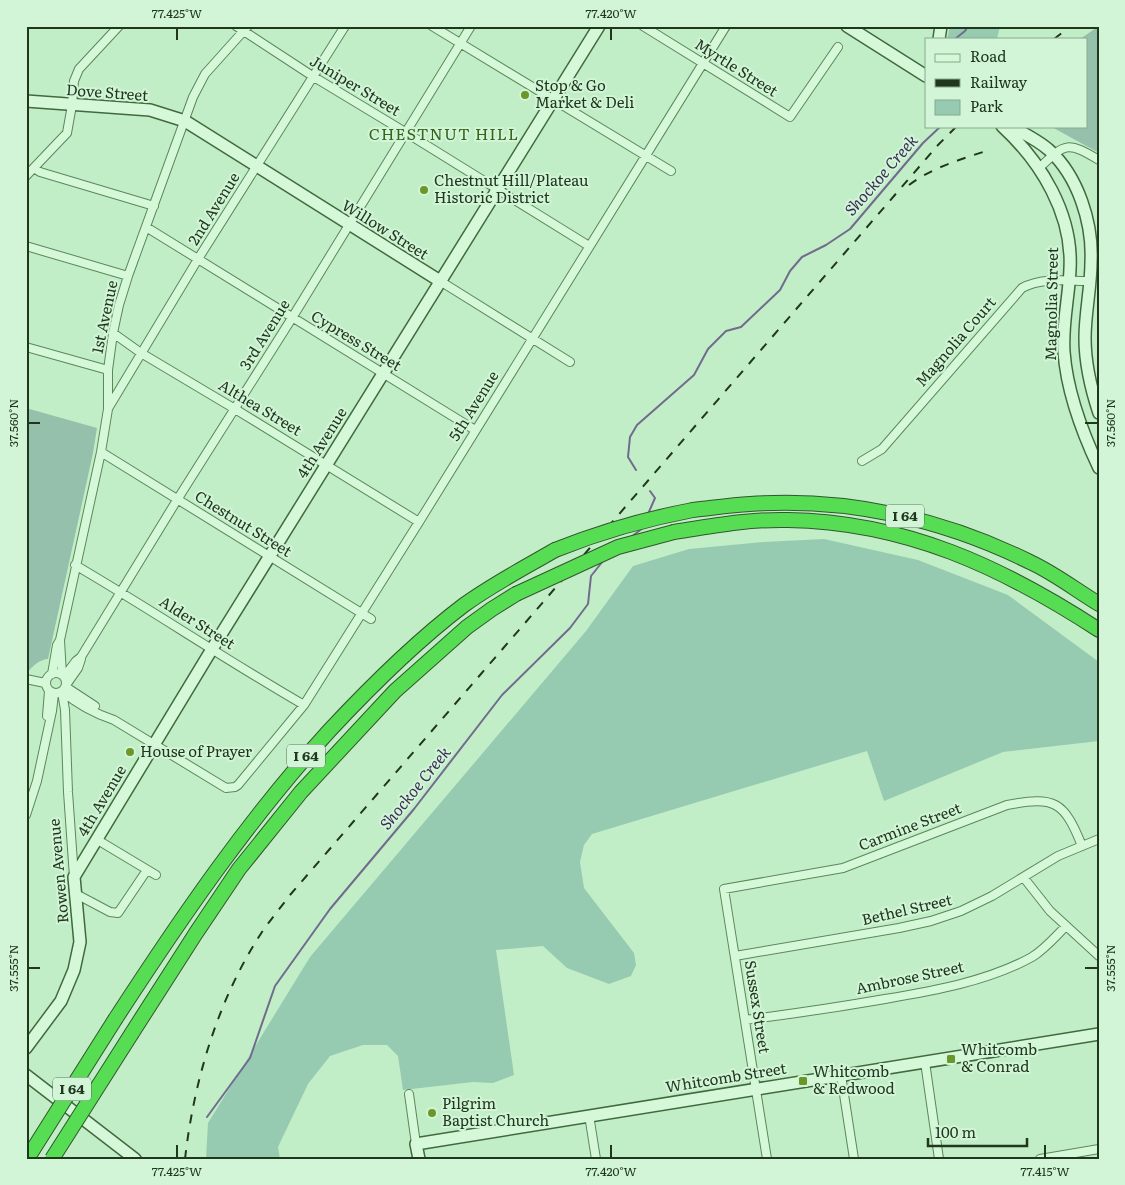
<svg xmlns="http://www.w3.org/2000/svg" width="1125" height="1185" font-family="Literata,serif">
<rect width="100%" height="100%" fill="#c2eec7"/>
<!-- green -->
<path fill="#96cbb2" d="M950,26H1000L997,39H947Z
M824,539L918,560L1008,595L1099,662V741L1003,752L884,801L867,751L592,834L584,845L580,862L584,888L634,953L636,965L631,976L609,984L567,968L543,946L496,950L514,1075L493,1083L473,1082L403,1090L398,1056L387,1045H363L330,1056L308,1084L278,1147L280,1159H206L208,1123L310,957L586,631L633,566L689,549L763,542Z"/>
<!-- cemetery -->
<path fill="#95c0ac" d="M1099,26V153L1050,126H1086V39H1080Z
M26,408L97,428L93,453L48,659C41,659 32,666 28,672L26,671Z"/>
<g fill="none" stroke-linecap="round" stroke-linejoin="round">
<!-- stream -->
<path stroke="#716b8e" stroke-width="2" d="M955,39L965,31L968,26
M636,470L628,457L630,437L637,425L694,375L708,349L726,331L741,327L780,290L790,271L802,257L826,245L850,229L923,143L941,126
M648,514L655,498L650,491
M631,537L643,528
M207,1117L250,1058L275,986L330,909L414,809L502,695L570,628L588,604L591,576L603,561"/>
<!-- street casing -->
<g stroke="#5c8759" stroke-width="10">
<path id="street" d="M236,26L314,77L405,132L589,246
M432,26L671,171
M643,26L790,117L838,47
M34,168L40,172L154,206
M1038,169C1065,144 1066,140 1099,160
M26,176L67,133L72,105L74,81L79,69L119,26
M146,227L475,430
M26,246L128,276
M440,281L570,362
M113,333L141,353L235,409L419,522
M26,347L108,370
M109,407L198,259L345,26
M101,452L371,619
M862,461L882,449L1022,288C1043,277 1067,281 1090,281
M75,565C152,610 226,660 304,705
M60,640L62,675
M46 683a10 10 0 1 1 20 0a10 10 0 1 1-20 0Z
M52,674L57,645L60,640L101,452L108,409V370L113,333L119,305L128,276L193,97L205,74L248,26
M64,677L76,661L81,657L177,500L292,318L471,26
M26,679L45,683
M66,685L78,668L81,659
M66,687L95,706
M62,691C77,704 96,714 114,720L226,788L235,787L238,785L304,705L419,522L726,26
M62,692L65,710L68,792L74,877
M47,716L49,691
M26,815L37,781L52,711L54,694
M96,839L156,875
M1024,878L1050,911L1099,956
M76,894L110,912L118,913L147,870
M735,956L899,928L931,921L961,911L992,896L1058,856L1099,839
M745,1020C792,1014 839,1007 885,999C933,991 989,981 1032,957C1045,949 1055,937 1066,926
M925,1062L939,1159
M841,1075L854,1159
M409,1094L416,1144
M589,1115L596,1159
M767,1159L724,889L843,868L1007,805C1055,796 1064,801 1082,846
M1040,1159L1099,1149"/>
</g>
<!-- secondary casing -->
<g stroke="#41693d" stroke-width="14">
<path id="secondary" d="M847,26L926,76
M939,39L941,26
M26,101L150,110L185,121L440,281
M1002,126C1041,162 1073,214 1070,269C1069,297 1062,324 1064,352C1067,393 1082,432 1099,468
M1010,126C1023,133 1038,140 1049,150C1078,176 1093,223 1091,262C1091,287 1085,313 1085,338C1085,364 1091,389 1099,413
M26,1048L61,1001L74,970L80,942L74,877L212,649L599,26
M26,1075L135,1159
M419,1159L416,1144L1099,1034"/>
</g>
<!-- highway casing -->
<g stroke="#33552e" stroke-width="16">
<path id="highway" d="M693,510C712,508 731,505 750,504C847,497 943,519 1030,562C1054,573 1076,590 1099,604
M674,532C712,526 749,519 788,520C906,522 1002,567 1099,630
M116,1018C181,918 248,820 329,731C371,686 415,642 464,605C493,584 524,568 555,550
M132,1033L196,933L239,869L301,792L395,691L467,627L492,609L516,594"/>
</g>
<!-- street -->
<use href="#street" stroke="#d5f8d9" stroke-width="8"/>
<!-- secondary -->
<use href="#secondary" stroke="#d5f8d9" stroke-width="11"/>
<!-- highway -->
<use href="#highway" stroke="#57dd53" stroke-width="14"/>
<!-- rail -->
<path stroke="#20371d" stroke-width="2" stroke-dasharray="9 9" stroke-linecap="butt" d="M1054,39L1071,26
M909,185C933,167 962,159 989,150
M185,1159C194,1080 218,999 262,932C271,919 281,907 290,895L938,145L957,126"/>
<!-- highway-bridge casing -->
<g stroke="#33552e" stroke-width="16" stroke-linecap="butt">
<path id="highway-bridge" d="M555,550C600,532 645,519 693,510
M516,594L618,547L674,532
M27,1159L116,1018
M52,1159L132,1033"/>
</g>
<!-- highway-bridge -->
<use href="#highway-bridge" stroke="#57dd53" stroke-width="14"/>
</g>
<!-- ticks -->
<path fill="none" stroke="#20371d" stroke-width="2" d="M177,28V40M611,28V40M28,423H40M1085,423H1098M28,968H40M1085,968H1098M177,1145V1158M611,1145V1158M1045,1145V1158"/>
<!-- markers -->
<g fill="#6b962a" stroke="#d1f5d6" stroke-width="2">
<circle cx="525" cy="95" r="5"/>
<circle cx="424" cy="190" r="5"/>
<circle cx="130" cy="752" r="5"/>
<rect x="946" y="1054" width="10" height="10" rx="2.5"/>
<rect x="798" y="1076" width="10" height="10" rx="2.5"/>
<circle cx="432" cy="1113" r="5"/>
</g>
<g text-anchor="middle" stroke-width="4" stroke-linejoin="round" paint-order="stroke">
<!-- shield labels -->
<g fill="#d1f5d6" stroke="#557054" stroke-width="1">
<rect x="886" y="504.5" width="38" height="23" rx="4"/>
<rect x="287" y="744.5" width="38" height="23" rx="4"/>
<rect x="53" y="1077.5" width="38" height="23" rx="4"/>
</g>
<g font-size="14" font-weight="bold" fill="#20371d">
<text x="905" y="521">I 64</text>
<text x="306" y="761">I 64</text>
<text x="72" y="1094">I 64</text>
</g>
<!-- street labels -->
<g font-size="15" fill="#20371d" stroke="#d1f5d6">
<text transform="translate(736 68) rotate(32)" y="5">Myrtle Street</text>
<text transform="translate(355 86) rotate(31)" y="5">Juniper Street</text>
<text transform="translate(107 93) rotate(4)" y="5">Dove Street</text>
<text transform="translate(214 209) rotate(-58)" y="5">2nd Avenue</text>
<text transform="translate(385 230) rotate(32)" y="5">Willow Street</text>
<text transform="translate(1052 304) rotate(-89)" y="5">Magnolia Street</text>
<text transform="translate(105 317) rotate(-78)" y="5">1st Avenue</text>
<text transform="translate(265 335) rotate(-58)" y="5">3rd Avenue</text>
<text transform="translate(356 341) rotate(31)" y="5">Cypress Street</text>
<text transform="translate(956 342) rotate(-49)" y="5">Magnolia Court</text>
<text transform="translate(474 406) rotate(-58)" y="5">5th Avenue</text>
<text transform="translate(260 408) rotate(31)" y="5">Althea Street</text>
<text transform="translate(322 443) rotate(-58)" y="5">4th Avenue</text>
<text transform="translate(243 524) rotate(32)" y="5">Chestnut Street</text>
<text transform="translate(197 623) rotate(32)" y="5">Alder Street</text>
<text transform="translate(102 801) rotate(-59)" y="5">4th Avenue</text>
<text transform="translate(910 827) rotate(-21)" y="5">Carmine Street</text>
<text transform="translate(59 871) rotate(-95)" y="5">Rowen Avenue</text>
<text transform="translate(907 910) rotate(-13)" y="5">Bethel Street</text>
<text transform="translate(910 978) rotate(-12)" y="5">Ambrose Street</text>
<text transform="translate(757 1007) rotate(81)" y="5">Sussex Street</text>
<text transform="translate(726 1078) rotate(-9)" y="5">Whitcomb Street</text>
</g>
<!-- poi labels -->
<g font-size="15" fill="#20371d" stroke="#d1f5d6" text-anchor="start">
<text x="535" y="91">Stop &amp; Go<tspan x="535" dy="17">Market &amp; Deli</tspan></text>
<text x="434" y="186">Chestnut Hill/Plateau<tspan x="434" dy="17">Historic District</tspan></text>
<text x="140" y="757">House of Prayer</text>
<text x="961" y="1055">Whitcomb<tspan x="961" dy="17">&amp; Conrad</tspan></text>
<text x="813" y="1077">Whitcomb<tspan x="813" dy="17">&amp; Redwood</tspan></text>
<text x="442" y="1109">Pilgrim<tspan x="442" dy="17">Baptist Church</tspan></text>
</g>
<!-- neighbourhood labels -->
<g font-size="16" letter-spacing="1" fill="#38631d" stroke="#d1f5d6">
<text x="444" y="140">CHESTNUT HILL</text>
</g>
<!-- water labels -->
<g font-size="16" font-style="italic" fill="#3b2d57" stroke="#d1f5d6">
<text transform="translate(881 175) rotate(-49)" y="6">Shockoe Creek</text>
<text transform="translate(415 788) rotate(-51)" y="6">Shockoe Creek</text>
</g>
</g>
<!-- border -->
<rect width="1125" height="1185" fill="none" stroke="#d1f5d6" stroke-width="55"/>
<!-- legend -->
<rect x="925" y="38" width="162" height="90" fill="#d1f5d6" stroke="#8aa98c"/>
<rect x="935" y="54" width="25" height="8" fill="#d5f8d9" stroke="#8aa98c"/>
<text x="970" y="62" font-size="15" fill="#20371d">Road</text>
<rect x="935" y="79" width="25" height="8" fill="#20371d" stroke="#8aa98c"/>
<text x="970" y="88" font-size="15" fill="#20371d">Railway</text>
<rect x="935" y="100" width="25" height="15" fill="#96cbb2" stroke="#8aa98c"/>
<text x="970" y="112" font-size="15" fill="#20371d">Park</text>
<!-- scale -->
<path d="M928 1138v8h99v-8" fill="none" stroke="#20371d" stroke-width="2.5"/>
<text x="935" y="1138" font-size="15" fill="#20371d" stroke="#d1f5d6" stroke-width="4" paint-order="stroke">100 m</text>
<rect x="28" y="28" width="1070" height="1130" fill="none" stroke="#20371d" stroke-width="2"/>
<g font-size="12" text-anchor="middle" fill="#20371d">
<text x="177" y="18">77.425°W</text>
<text x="611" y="18">77.420°W</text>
<text transform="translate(14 423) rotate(-90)" y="4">37.560°N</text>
<text transform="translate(1111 423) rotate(-90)" y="4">37.560°N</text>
<text transform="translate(14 968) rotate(-90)" y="4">37.555°N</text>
<text transform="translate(1111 968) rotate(-90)" y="4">37.555°N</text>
<text x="177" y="1176">77.425°W</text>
<text x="611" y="1176">77.420°W</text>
<text x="1045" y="1176">77.415°W</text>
</g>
</svg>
